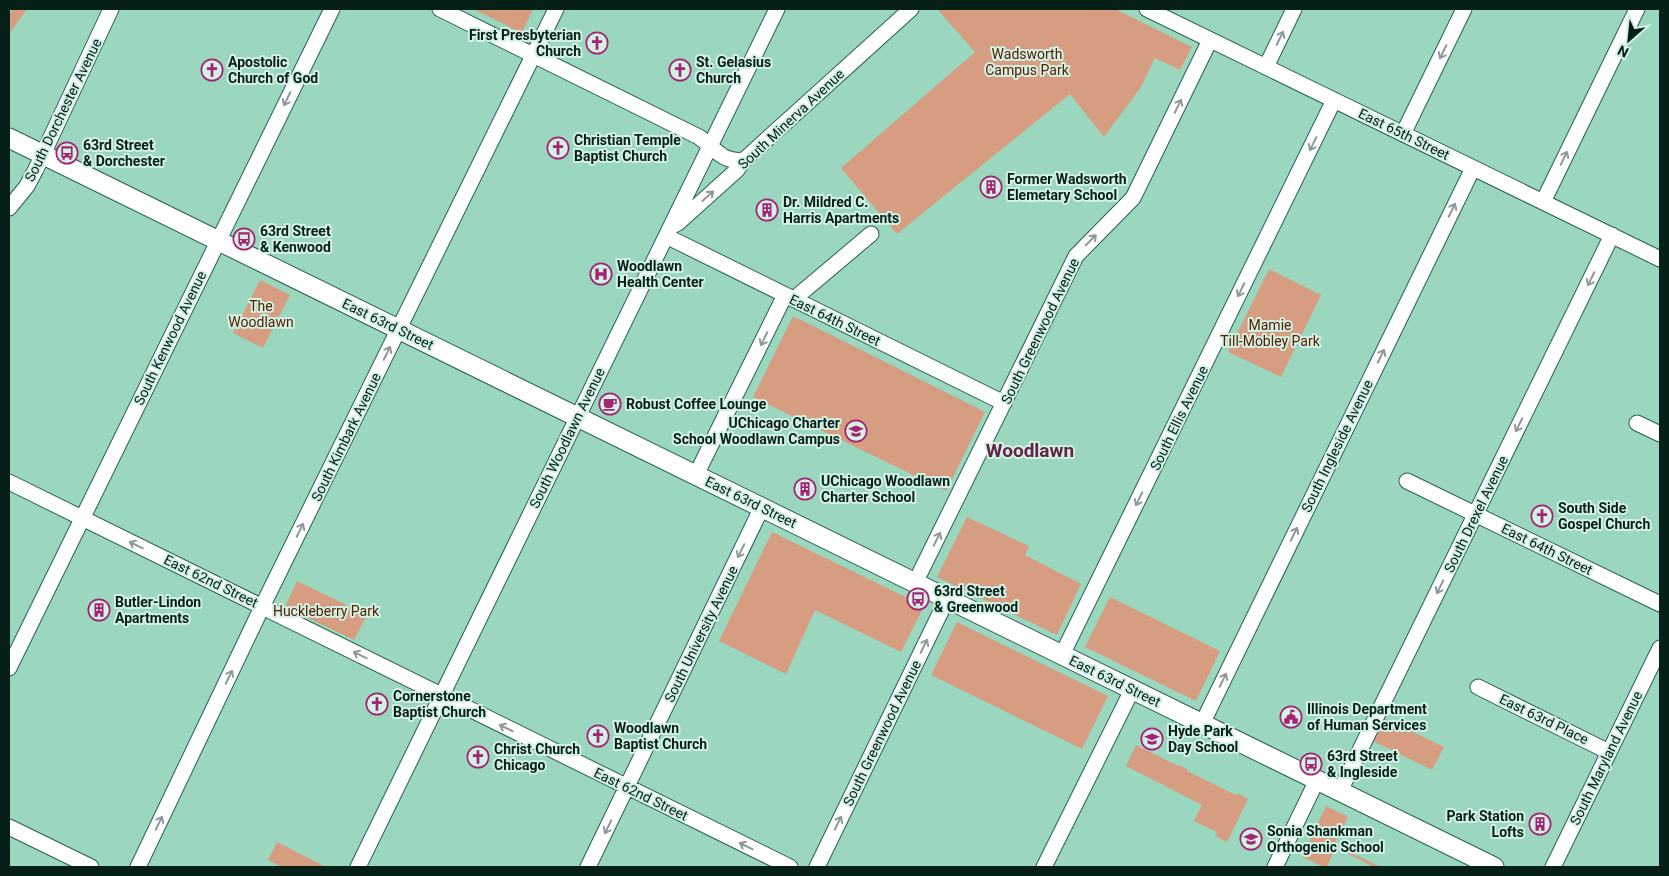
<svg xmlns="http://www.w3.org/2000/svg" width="1669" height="876" font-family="Roboto,sans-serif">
<rect width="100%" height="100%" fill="#9bd7bf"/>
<!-- green -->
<path fill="#d69d80" d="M13,9H27L9,34V15Z
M473,9H533L522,33Z
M937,9H1115L1192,47L1180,70L1155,58L1141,87L1104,137L1070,94L897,234L841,168L975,52Z
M1269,269L1321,295L1281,377L1228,352Z
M260,280L290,295L263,348L233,333Z
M793,316L985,412L946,491L753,397Z
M967,517L1029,546L1025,555L1081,584L1057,635L937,577Z
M772,532L924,606L901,652L815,610L786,674L719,641Z
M297,581L367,615L354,640L285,607Z
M1110,597L1220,651L1196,701L1085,647Z
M957,622L1108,696L1082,749L931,675Z
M1384,718L1444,747L1432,770L1373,741Z
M1136,745L1178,766L1179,765L1187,769V771L1236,795L1237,793L1248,799L1227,842L1215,836L1217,832L1194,821L1202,805L1126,766Z
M1326,806L1348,817L1332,849L1334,851L1327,867H1324L1302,857Z
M277,842L326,867H282L268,860Z
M1337,846L1381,867H1374L1336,848Z"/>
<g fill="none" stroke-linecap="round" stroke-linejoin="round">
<!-- minor casing -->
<g stroke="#26614d" stroke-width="17">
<path id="minor" d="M440,9L699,137C716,149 722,163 744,160
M1147,9L1660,259
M1266,67L1294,9
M1403,134L1464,9
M1543,202L1637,9
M9,208L27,186L36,169L111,9
M672,226L678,223L737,170L744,160L911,9
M666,236L1004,403
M794,299L871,234
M1637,423L1660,434
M696,475L785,295
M1407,481L1660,604
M9,482L790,867
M915,583L1076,256L1133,198L1210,40
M1062,655L1334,100
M9,668L332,9
M1478,687L1609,752
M1202,724L1473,168
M1340,791L1612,235
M9,827L91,867
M138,867L262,607L556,9
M358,867L777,9
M588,867L762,507
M817,867L947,599
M1044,867L1132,690
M1275,867L1317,780
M1553,867L1660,648"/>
</g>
<!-- major casing -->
<g stroke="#26614d" stroke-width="21">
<path id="major" d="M9,138L1494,867"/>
</g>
<!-- minor -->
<use href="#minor" stroke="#fff" stroke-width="15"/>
<!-- major -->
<use href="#major" stroke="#fff" stroke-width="19"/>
</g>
<!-- one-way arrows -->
<defs><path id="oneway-shaft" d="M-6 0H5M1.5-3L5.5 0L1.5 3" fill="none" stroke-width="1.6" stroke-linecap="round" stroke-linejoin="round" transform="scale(1.25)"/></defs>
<g stroke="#8f9a97">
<use href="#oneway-shaft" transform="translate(1280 38) rotate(-64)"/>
<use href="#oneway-shaft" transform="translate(1443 52) rotate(116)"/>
<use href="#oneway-shaft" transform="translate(287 99) rotate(116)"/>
<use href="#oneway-shaft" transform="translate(1178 106) rotate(-64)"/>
<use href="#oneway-shaft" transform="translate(1313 144) rotate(116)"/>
<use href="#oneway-shaft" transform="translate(1564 158) rotate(-64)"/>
<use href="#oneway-shaft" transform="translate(708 196) rotate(-42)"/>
<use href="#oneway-shaft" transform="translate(1452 210) rotate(-64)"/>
<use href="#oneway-shaft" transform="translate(1091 240) rotate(-45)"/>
<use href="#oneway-shaft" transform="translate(1591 279) rotate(116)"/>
<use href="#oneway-shaft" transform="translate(1241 290) rotate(116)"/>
<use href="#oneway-shaft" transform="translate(764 339) rotate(116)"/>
<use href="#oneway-shaft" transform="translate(387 353) rotate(-64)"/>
<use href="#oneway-shaft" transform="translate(1381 356) rotate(-64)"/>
<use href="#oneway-shaft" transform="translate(1519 425) rotate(116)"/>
<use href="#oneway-shaft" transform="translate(1139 499) rotate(116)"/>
<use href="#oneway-shaft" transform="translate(300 530) rotate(-64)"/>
<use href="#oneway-shaft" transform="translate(1294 534) rotate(-64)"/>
<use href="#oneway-shaft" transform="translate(937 539) rotate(-64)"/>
<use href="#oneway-shaft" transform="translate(136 545) rotate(-154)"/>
<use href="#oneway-shaft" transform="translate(741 551) rotate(116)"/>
<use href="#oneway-shaft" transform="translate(1440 587) rotate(116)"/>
<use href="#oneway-shaft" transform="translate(924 646) rotate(-64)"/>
<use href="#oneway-shaft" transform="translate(360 655) rotate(-153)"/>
<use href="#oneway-shaft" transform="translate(229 677) rotate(-64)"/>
<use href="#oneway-shaft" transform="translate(1223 680) rotate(-64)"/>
<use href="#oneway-shaft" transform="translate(506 728) rotate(-154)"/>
<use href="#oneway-shaft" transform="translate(159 823) rotate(-64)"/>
<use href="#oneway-shaft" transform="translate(838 823) rotate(-64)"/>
<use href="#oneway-shaft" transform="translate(608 827) rotate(116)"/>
<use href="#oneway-shaft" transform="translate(746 846) rotate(-154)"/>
</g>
<!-- icons -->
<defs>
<g id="church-ring" transform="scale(1.125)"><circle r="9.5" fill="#d3f0e4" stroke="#a42373" stroke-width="1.5"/><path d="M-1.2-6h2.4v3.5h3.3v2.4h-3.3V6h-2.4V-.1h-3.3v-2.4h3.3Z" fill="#a42373"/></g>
<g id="bus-ring" transform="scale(1.125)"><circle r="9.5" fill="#d3f0e4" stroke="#a42373" stroke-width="1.5"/><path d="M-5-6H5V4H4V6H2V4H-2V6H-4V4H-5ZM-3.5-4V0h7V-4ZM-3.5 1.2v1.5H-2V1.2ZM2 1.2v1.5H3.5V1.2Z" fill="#a42373"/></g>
<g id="building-ring" transform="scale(1.125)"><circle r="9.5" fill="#d3f0e4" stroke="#a42373" stroke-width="1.5"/><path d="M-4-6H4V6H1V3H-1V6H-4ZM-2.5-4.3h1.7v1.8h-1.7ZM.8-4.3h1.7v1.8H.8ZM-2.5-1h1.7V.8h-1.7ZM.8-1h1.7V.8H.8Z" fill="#a42373"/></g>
<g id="hospital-ring" transform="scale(1.125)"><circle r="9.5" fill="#d3f0e4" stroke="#a42373" stroke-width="1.5"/><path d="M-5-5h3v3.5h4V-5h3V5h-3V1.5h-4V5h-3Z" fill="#a42373"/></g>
<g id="cafe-ring" transform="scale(1.125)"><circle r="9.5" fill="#d3f0e4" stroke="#a42373" stroke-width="1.5"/><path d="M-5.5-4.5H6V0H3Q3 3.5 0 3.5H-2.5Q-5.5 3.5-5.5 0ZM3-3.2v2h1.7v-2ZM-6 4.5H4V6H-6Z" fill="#a42373"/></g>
<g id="school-ring" transform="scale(1.125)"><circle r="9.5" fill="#d3f0e4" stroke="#a42373" stroke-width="1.5"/><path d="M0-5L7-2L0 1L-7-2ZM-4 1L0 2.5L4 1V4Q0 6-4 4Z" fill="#a42373"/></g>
<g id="civic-ring" transform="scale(1.125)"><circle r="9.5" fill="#d3f0e4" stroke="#a42373" stroke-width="1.5"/><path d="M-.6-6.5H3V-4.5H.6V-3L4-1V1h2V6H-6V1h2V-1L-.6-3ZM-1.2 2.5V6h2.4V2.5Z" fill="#a42373"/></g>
</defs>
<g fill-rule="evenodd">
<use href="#church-ring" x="597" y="43"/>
<use href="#church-ring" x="212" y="70"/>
<use href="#church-ring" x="680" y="70"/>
<use href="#church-ring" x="558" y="148"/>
<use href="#bus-ring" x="67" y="153"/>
<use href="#building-ring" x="991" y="187"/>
<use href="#building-ring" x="767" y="210"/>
<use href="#bus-ring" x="244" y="239"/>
<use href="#hospital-ring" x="601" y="274"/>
<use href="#cafe-ring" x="610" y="404"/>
<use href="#school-ring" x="856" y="431"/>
<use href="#building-ring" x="805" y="489"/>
<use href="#church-ring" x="1542" y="516"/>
<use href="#bus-ring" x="918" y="599"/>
<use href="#building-ring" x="99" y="610"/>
<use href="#church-ring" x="377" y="704"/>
<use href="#civic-ring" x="1291" y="717"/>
<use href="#church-ring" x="598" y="736"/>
<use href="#school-ring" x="1152" y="739"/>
<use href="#church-ring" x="478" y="757"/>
<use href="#bus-ring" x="1311" y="764"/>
<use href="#building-ring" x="1540" y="824"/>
<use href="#school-ring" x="1251" y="839"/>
</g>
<g text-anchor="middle" stroke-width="4" stroke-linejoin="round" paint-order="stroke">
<!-- poi labels -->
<g font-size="14" font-weight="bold" fill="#061f17" stroke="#d3f0e4" text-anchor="start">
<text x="581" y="40" text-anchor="end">First Presbyterian<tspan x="581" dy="16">Church</tspan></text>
<text x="228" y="67">Apostolic<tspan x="228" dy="16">Church of God</tspan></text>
<text x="696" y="67">St. Gelasius<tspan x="696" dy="16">Church</tspan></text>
<text x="574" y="145">Christian Temple<tspan x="574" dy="16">Baptist Church</tspan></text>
<text x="83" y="150">63rd Street<tspan x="83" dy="16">&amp; Dorchester</tspan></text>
<text x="1007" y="184">Former Wadsworth<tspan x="1007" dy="16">Elemetary School</tspan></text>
<text x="783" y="207">Dr. Mildred C.<tspan x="783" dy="16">Harris Apartments</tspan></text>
<text x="260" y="236">63rd Street<tspan x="260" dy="16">&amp; Kenwood</tspan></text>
<text x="617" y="271">Woodlawn<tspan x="617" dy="16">Health Center</tspan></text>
<text x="626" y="409">Robust Coffee Lounge</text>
<text x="840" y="428" text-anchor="end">UChicago Charter<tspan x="840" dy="16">School Woodlawn Campus</tspan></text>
<text x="821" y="486">UChicago Woodlawn<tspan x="821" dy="16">Charter School</tspan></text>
<text x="1558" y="513">South Side<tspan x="1558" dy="16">Gospel Church</tspan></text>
<text x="934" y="596">63rd Street<tspan x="934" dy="16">&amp; Greenwood</tspan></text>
<text x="115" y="607">Butler-Lindon<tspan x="115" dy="16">Apartments</tspan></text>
<text x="393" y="701">Cornerstone<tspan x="393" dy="16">Baptist Church</tspan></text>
<text x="1307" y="714">Illinois Department<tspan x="1307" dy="16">of Human Services</tspan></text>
<text x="614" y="733">Woodlawn<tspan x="614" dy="16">Baptist Church</tspan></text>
<text x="1168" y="736">Hyde Park<tspan x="1168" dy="16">Day School</tspan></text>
<text x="494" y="754">Christ Church<tspan x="494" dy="16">Chicago</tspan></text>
<text x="1327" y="761">63rd Street<tspan x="1327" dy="16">&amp; Ingleside</tspan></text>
<text x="1524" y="821" text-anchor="end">Park Station<tspan x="1524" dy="16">Lofts</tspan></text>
<text x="1267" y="836">Sonia Shankman<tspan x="1267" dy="16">Orthogenic School</tspan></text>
</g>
<!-- park labels -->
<g font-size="14" fill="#562000" stroke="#d3f0e4">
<text x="1027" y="59">Wadsworth<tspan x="1027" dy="16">Campus Park</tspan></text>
<text x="261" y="311">The<tspan x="261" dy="16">Woodlawn</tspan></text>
<text x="1270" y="330">Mamie<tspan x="1270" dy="16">Till-Mobley Park</tspan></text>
<text x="326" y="616">Huckleberry Park</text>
</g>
<!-- street labels -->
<g font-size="14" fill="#061f17" stroke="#d3f0e4">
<text transform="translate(63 110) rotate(-64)" y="5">South Dorchester Avenue</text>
<text transform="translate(791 119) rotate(-43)" y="5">South Minerva Avenue</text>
<text transform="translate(1404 134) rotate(26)" y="5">East 65th Street</text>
<text transform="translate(835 320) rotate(26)" y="5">East 64th Street</text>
<text transform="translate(388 324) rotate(26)" y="5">East 63rd Street</text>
<text transform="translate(1040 331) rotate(-64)" y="5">South Greenwood Avenue</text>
<text transform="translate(170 338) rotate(-64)" y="5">South Kenwood Avenue</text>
<text transform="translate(1179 418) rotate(-64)" y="5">South Ellis Avenue</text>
<text transform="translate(346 437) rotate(-64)" y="5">South Kimbark Avenue</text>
<text transform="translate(567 438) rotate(-64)" y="5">South Woodlawn Avenue</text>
<text transform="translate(1337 446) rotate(-64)" y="5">South Ingleside Avenue</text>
<text transform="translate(751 502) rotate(26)" y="5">East 63rd Street</text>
<text transform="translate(1476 514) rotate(-64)" y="5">South Drexel Avenue</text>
<text transform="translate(1547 549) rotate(26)" y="5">East 64th Street</text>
<text transform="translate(211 581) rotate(26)" y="5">East 62nd Street</text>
<text transform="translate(701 634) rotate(-64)" y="5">South University Avenue</text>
<text transform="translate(1115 681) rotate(26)" y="5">East 63rd Street</text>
<text transform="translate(1544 719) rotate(26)" y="5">East 63rd Place</text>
<text transform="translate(882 733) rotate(-64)" y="5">South Greenwood Avenue</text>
<text transform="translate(1606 758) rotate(-64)" y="5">South Maryland Avenue</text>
<text transform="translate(641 794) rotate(26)" y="5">East 62nd Street</text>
</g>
<!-- district labels -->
<g font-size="19" font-weight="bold" fill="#622447" stroke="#d3f0e4">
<text x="1030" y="457">Woodlawn</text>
</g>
</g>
<!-- border -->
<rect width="1669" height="876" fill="none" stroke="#061f17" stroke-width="20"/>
<!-- north arrow -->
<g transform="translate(1629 40) rotate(207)" stroke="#d3f0e4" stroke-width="4" paint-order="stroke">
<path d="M0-4L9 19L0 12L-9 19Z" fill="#061f17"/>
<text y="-8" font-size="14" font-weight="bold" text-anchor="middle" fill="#061f17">N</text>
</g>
</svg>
